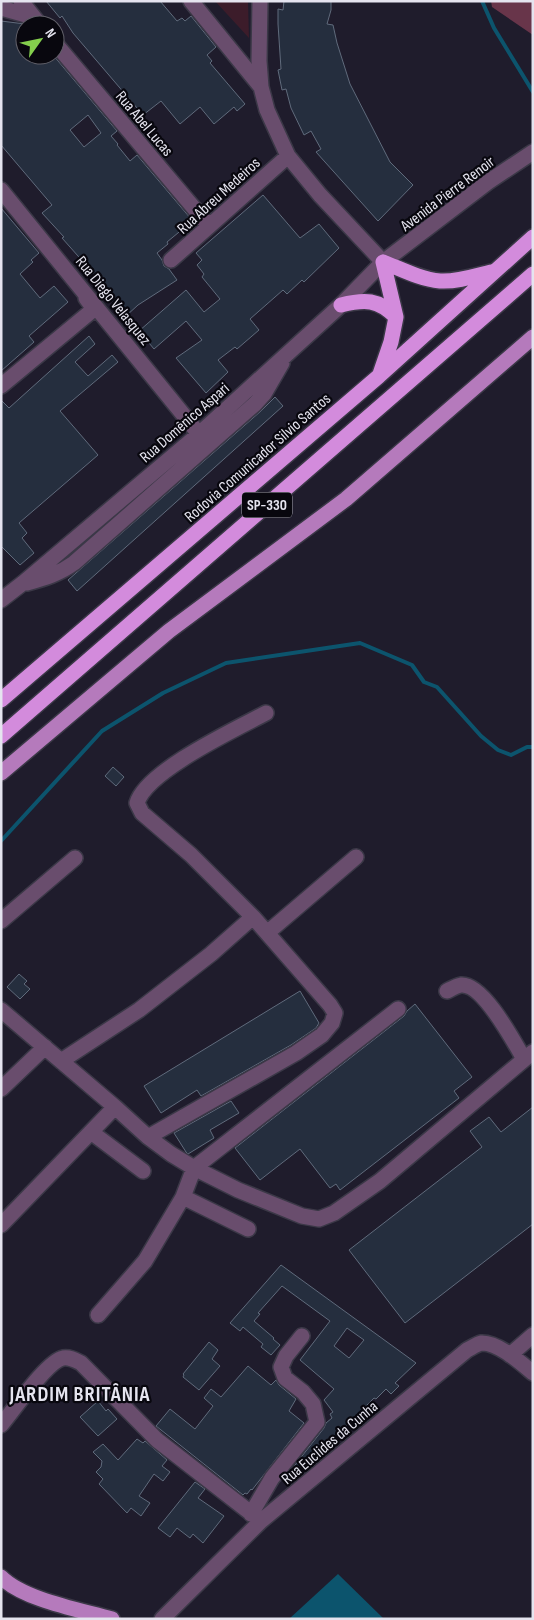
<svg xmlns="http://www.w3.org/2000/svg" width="534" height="1620" font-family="'Sofia Sans Condensed',sans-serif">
<rect width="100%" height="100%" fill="#1f1c2c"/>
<!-- green -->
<path fill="#3c1c2a" d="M215,1H248L249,38Z"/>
<!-- forest -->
<path fill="#68354a" d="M491,1H533V35L492,7Z"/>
<!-- water -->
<path fill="#0c546d" d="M338,1574L384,1619H289Z"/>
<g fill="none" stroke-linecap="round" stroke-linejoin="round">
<!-- stream -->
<path stroke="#0c546d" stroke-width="4" d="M482,1L494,28L533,92
M1,841L102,731L163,693L226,663L360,643L412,665L424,682L437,687L481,736L498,750L511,755L527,747H533"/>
</g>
<!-- building -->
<path fill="#252e3e" stroke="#606b7c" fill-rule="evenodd" d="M46,1H160L177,21L182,18L185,21L191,16L216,47L207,55L212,61L210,63L245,104L237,111L234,107L214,124L200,107L180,124L161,101L143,115L73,33L62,16L60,18Z
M284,1H331V10L327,24L333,25L337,43L350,84L390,162L413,185L378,221L316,152L321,149L311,131L304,135L291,108L286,89L282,90L278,70L281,69L278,24V9L283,10Z
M1,21L25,24V55H53L117,131L111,136L118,144L117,145L130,161L137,155L191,219L190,223L167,242L168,244L157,253L162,260L164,266L169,269L177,280L138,305L126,316L112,300H113L101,285L102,283L62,238L64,237L42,213L52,205L1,145ZM88,115L101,133L84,147L70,130Z
M263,195L300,238L319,224L339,248L304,282L302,280L287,294L283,290L250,319L259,330L237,349L235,347L218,360L228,372L206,393L176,358L202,340L186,321L154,349L139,331L186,290L204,312L220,299L202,277L204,274L197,265L202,260L196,253Z
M1,208L39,253L31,260L33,262L20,274L40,298L54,286L68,302L29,336L34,342L1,371Z
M89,336L95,344L75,362L88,376L112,355L118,362L60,411L98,455L19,523L27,533L22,538L34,553L20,565L1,546V400L9,408Z
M275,397L283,406L77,591L68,580L261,411Z
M113,767L124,777L116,786L105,776Z
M19,974L27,981L24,984L30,989L20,999L7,987Z
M300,991L319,1023L316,1028L291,1045L201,1096L197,1090L161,1113L144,1086Z
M415,1004L472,1077L454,1091L459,1098L340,1190L336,1184L330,1188L300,1149L260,1180L235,1148L404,1016L407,1011Z
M231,1101L239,1113L210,1130L214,1138L188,1154L186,1152L174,1133Z
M533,1107V1224L405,1323L349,1250L482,1147L470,1131L489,1117L501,1132Z
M281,1265L416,1363L395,1383L399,1386L391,1394L386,1389L376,1399L374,1398L335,1437L285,1480L284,1479L324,1428L326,1423L332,1418L330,1414L333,1412L324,1400L334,1389L300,1360L330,1321L282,1286L258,1313L260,1314L254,1321L274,1338L273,1339L280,1345L271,1355L261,1347L263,1344L243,1327L240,1331L230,1323ZM347,1328L364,1340L349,1358L334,1346Z
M209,1342L218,1350L212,1359L220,1366L199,1390L183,1377L184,1375L183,1374Z
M248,1366L271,1385L276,1380L279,1385L296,1399L289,1411L304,1423L252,1490L251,1489L247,1494L245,1493L243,1495L156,1426L170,1409L195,1429L213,1406L204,1398L211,1389L221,1397Z
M98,1401L106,1411L108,1409L117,1419L98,1436L80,1417Z
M137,1439L143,1443L145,1441L167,1460L162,1466L170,1472L163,1481L154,1474L139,1496L150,1503L141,1516L131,1508L127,1513L99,1484L103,1479L96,1472L101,1467L102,1461L93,1452L103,1444L118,1460Z
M195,1482L205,1489L198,1498L224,1516L203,1543L193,1534L190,1538L177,1528L170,1537L158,1528Z"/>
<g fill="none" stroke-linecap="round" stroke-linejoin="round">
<!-- minor casing -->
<g stroke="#3b3847" stroke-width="18">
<path id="minor" d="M21,1L40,25
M191,1L261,87
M260,1L259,61L261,87L267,110L288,156L320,195L383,262
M1,8L33,17
M55,43L209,226
M1,190L199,434
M171,260L288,156
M1,386L94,309L86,298
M27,583C45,578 59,574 74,563L255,404L264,394L282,363
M1,600L23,583L199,434L341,305L383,262L488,182L533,152
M1,921L75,858
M267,933L356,857
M447,991C451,989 456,986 461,985C483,983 514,1042 524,1059
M1,1010L115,1107L148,1137L171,1154L194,1168L238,1190L302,1216L319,1219L334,1213L380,1181L533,1052
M61,1061L139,1010L211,954L253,917L191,855L142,813L137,803C146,771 236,729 266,713
M1,1089L45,1047
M91,1132L143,1171
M148,1137L296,1053L322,1035L332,1023L335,1013L330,1005L253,917
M183,1197L248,1229
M1,1225L115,1107
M98,1315L145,1261L183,1197L194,1168L398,1009
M510,1355L533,1335
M1,1425C13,1411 47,1361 63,1358C70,1357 75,1360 81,1363L157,1440L261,1521
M251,1514L272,1478L317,1422L313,1404L303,1392L285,1378L281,1367L286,1356L302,1336
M162,1619L261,1521L467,1350C471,1348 477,1344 481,1343C498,1342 521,1363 533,1373"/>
</g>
<!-- major casing -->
<g stroke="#3b3847" stroke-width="18">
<path id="major" d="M1,773L169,631L346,499L533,337
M1,1577C24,1600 81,1610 112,1619"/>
</g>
<!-- highway casing -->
<g stroke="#3b3847" stroke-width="18">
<path id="highway" d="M383,262C401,269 420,279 440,281C457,282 475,276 491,272
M341,305C365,299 378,299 396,317
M380,374L391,342L396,317L383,262
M1,700L379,376L533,237
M1,736L533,274"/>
</g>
<!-- minor -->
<use href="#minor" stroke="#694d6d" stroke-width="15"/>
<!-- major -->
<use href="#major" stroke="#b57abc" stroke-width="15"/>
<!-- highway -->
<use href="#highway" stroke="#d38bdc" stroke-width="15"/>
</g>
<g text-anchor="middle" stroke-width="4.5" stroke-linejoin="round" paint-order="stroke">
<!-- shield labels -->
<rect fill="#08070e" stroke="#a3a2ac" stroke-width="1" x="242" y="492.5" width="50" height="25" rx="4"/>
<g font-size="15" font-weight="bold" fill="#e5e4ef">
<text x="267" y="510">SP-330</text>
</g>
<!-- street labels -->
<g font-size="16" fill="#e5e4ef" stroke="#08070e">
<text transform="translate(145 123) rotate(50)" y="6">Rua Abel Lucas</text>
<text transform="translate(447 193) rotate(-37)" y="6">Avenida Pierre Renoir</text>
<text transform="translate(218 195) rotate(-42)" y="6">Rua Abreu Medeiros</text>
<text transform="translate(114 300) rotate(51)" y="6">Rua Diego Velasquez</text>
<text transform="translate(184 422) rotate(-41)" y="6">Rua Domênico Aspari</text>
<text transform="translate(257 457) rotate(-41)" y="6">Rodovia Comunicador Silvio Santos</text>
<text transform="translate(329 1442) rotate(-40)" y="6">Rua Euclides da Cunha</text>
</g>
<!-- district labels -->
<g font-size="21" font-weight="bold" letter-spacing="1" fill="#e5e4ef" stroke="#08070e">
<text x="80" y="1401">JARDIM BRITÂNIA</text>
</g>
</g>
<!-- border -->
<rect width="534" height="1620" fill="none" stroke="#e5e4ef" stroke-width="5"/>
<!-- north arrow -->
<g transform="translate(40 40) rotate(57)"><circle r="24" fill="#08070e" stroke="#605f68"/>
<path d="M0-4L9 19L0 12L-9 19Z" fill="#84cf4d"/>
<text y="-8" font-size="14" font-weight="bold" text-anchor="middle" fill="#e5e4ef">N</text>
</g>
</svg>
